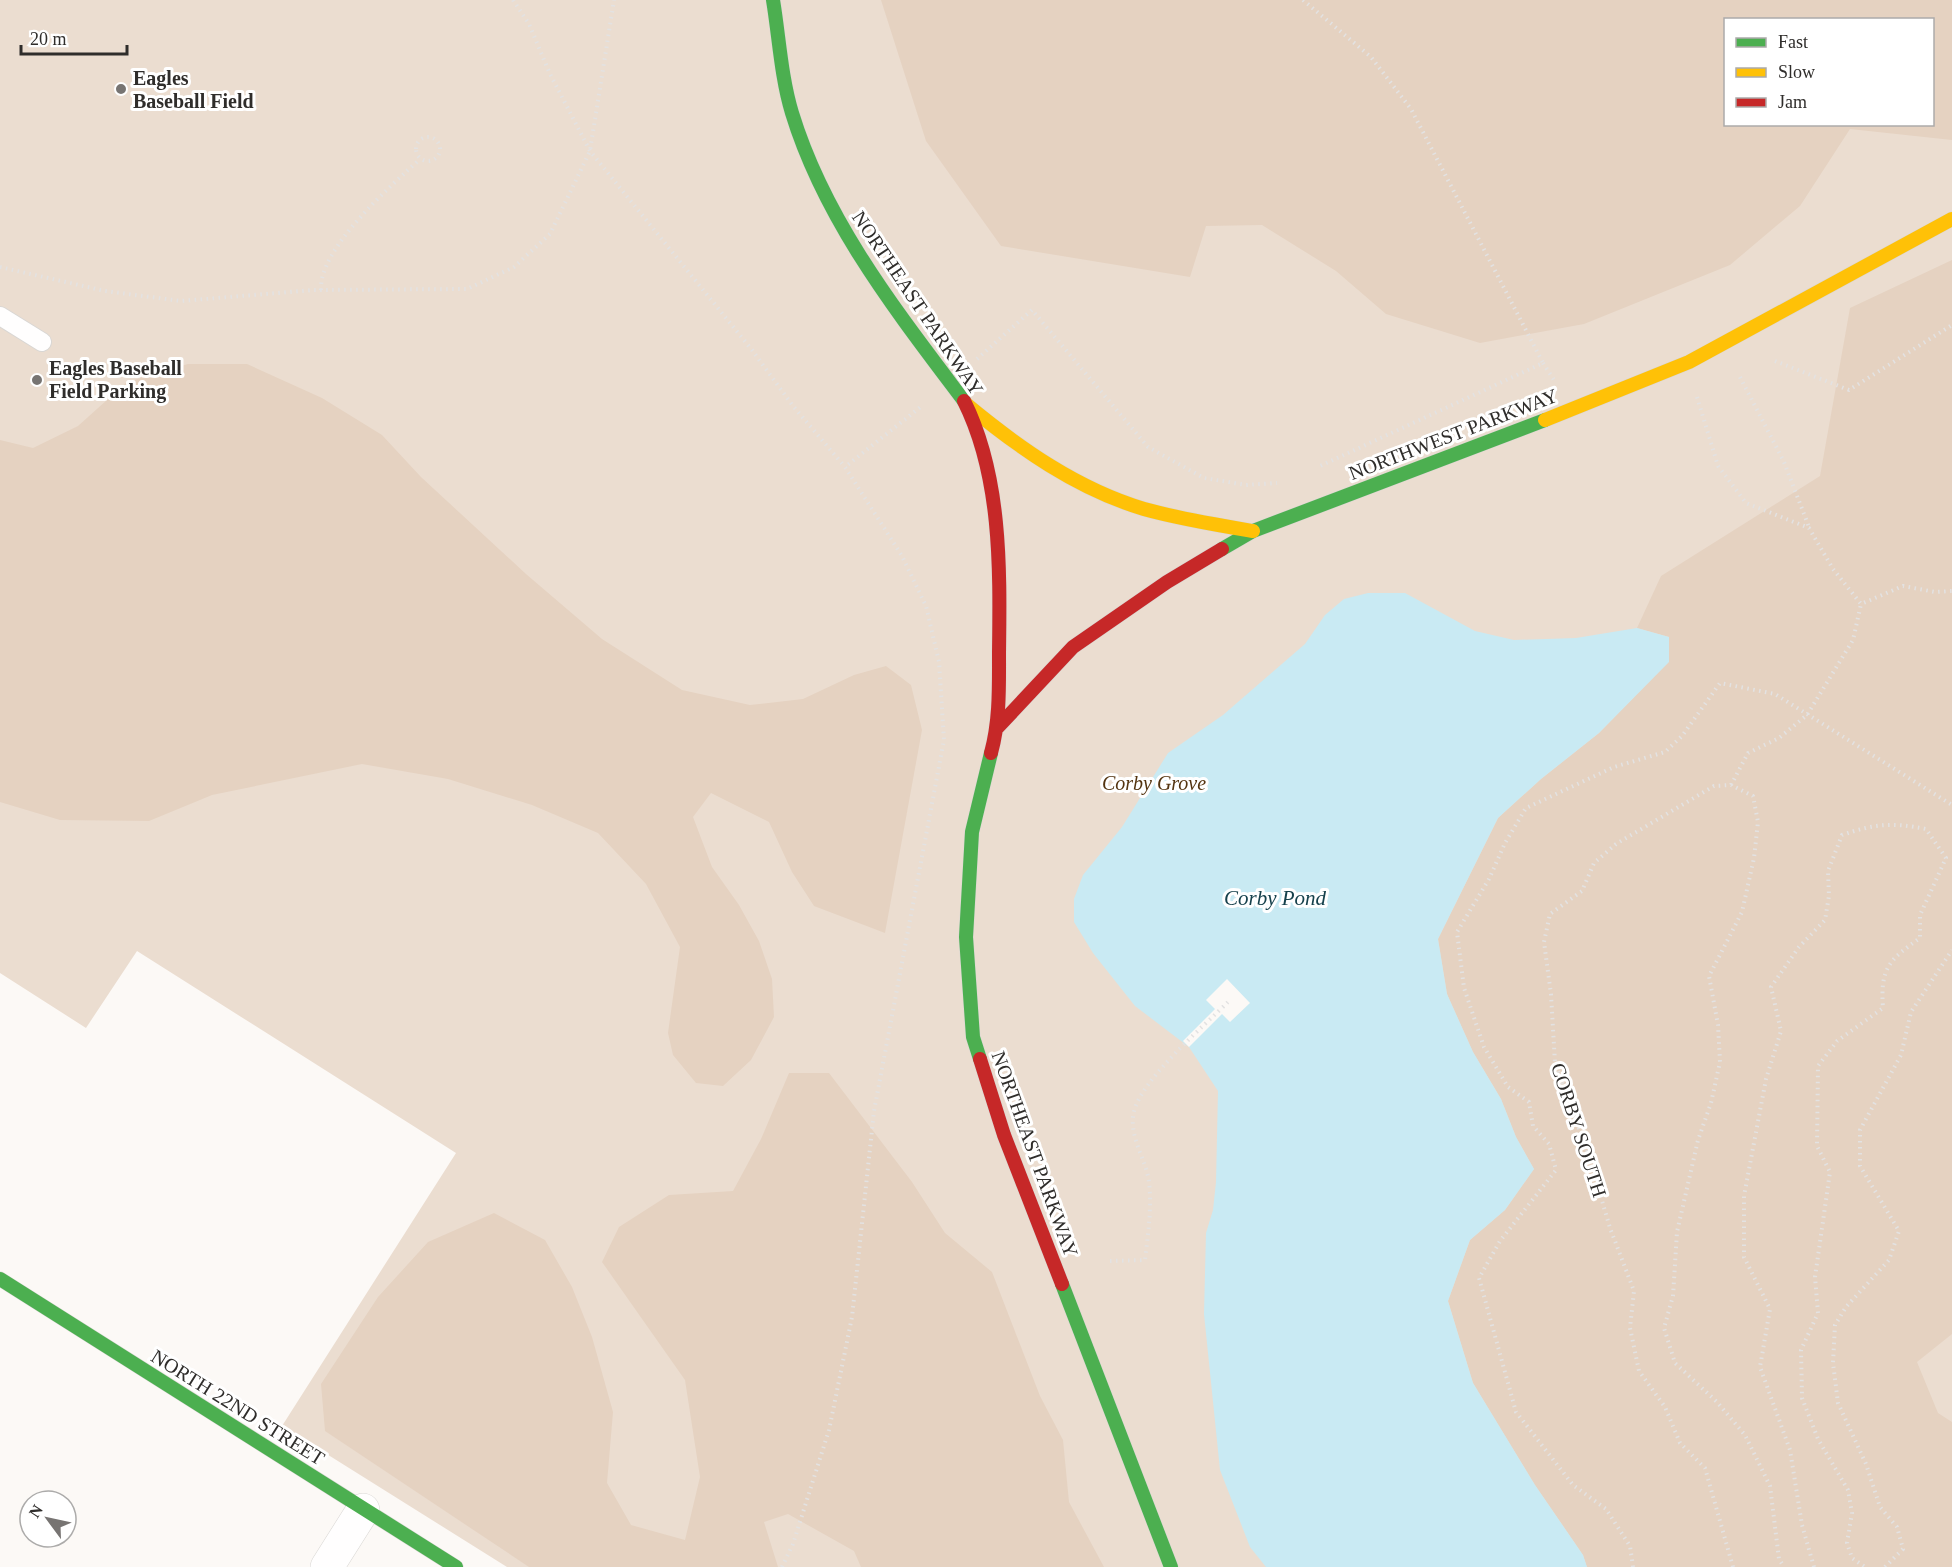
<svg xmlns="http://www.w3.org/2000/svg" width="1952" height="1567" font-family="Georgia,serif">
<rect width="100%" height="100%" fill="#fcf9f6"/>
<!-- green -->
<path fill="#ebddd0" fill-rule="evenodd" d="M0,0H1952V1567H507L282,1426L456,1153L137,951L86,1028L0,973ZM1726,20H1932V124H1726Z"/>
<!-- forest -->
<path fill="#e5d2c1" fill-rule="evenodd" d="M881,0H1952V140L1850,129L1800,206L1730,265L1584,324L1480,343L1386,314L1336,271L1262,225L1206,226L1190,277L1001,246L926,141ZM1726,20H1932V124H1726Z
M1952,260V1334L1917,1362L1938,1413L1952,1422V1567H1587L1583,1555L1535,1485L1473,1383L1448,1301L1470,1240L1505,1210L1534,1169L1516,1137L1501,1099L1473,1052L1447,994L1438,939L1498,818L1541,779L1599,733L1668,662L1669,637L1637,628L1661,576L1820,476L1850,308Z
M188,364H247L322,398L382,435L421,477L526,574L602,639L682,690L750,705L803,699L854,675L886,666L911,685L922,730L885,933L814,906L792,872L769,822L711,793L693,817L712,867L739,905L759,941L772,979L774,1017L751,1060L723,1086L696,1083L673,1055L668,1033L680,947L646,884L598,833L532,805L448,779L362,764L212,795L149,821L60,820L0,802V440L33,448L78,426L127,382Z
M789,1073H829L912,1182L945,1233L992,1272L1040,1396L1063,1440L1069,1502L1104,1567H861L854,1551L788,1514L764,1522L778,1567H529L325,1431L321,1384L378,1297L428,1242L494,1213L545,1240L572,1287L592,1337L613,1412L607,1483L631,1525L685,1540L700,1477L685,1380L602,1262L619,1227L669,1195L733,1191L761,1139Z"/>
<!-- water -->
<path fill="#c9eaf3" d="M1368,593H1405L1475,631L1514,640L1576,638L1637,628L1669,637V662L1599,733L1541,779L1498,818L1438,939L1447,994L1473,1052L1501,1099L1516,1137L1534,1169L1505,1210L1470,1240L1448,1301L1473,1383L1535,1485L1583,1555L1587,1567H1266L1250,1547L1220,1470L1204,1314L1206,1233L1213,1210L1216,1182L1218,1091L1189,1047L1135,1006L1093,953L1074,922V899L1083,875L1122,827L1168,753L1223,715L1305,644L1325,615L1344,599Z"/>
<!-- pier -->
<path fill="#fcf9f6" d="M1227,979L1250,1003L1230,1022L1222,1014L1189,1047L1183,1041L1215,1009L1206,1000Z"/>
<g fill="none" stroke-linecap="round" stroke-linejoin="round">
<!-- lane casing -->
<g stroke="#d9d7d4" stroke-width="20">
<path id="lane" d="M0,316L42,342"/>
</g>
<!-- street casing -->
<g stroke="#d9d7d4" stroke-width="34">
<path id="street" d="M327,1567L363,1510"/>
</g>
<!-- fast casing -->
<g stroke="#d9d7d4" stroke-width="15">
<path id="fast" d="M773,0C779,36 781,77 792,113C825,221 897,312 964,401
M1222,549L1253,531L1545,420
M980,1059L973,1037L966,937L972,832L991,753
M0,1279L456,1567
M1062,1284L1171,1567"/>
</g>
<!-- slow casing -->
<g stroke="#d9d7d4" stroke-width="15">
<path id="slow" d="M966,404C1019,448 1077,489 1144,509C1180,519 1217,525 1253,531
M1545,420L1689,362L1952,219"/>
</g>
<!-- jam casing -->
<g stroke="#d9d7d4" stroke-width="15">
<path id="jam" d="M964,401C1002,477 1000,571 999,653C999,687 1000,720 991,753
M998,727L1073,647L1167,582L1222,549
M980,1059L1004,1135L1062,1284"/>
</g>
<!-- path -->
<path stroke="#e3e2e2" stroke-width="4" stroke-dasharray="1.5 4.5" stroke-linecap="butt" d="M513,0L529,24L550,74L590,151L752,350L793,406L845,467
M1303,0L1371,57L1411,109L1543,363L1320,466
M416 149a12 12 0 1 1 24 0a12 12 0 1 1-24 0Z
M0,267L105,291L181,301L313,290L467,289L514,267L550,234L590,151L614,0
M321,290C319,248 391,186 420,159
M977,359L1032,310L1148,447L1204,478L1246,485L1277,483
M1775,361L1849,390L1952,325
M1543,363L1554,380
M1740,377L1784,462L1809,527
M1697,397L1718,466L1746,503L1809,528L1833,569L1861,604L1903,586L1935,592L1952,591
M1731,785L1748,753L1779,738L1807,715L1853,640L1861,604
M1110,1261L1145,1260C1148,1233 1152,1209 1149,1182C1146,1159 1128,1136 1134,1111C1143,1078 1203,1027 1229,1001
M782,1567L793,1544L829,1430L852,1317L874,1111L944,740L939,662L926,606L902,556L845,467L923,405
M1633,1567L1630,1546L1606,1509L1573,1485L1516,1412L1479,1278L1500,1241L1556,1170L1549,1144L1533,1126L1529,1102L1508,1087L1484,1047L1464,988L1457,932L1489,879L1505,843L1526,808L1614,767L1665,752L1682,736L1720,683L1775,694L1952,805
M1733,1567L1705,1468L1680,1443L1665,1407L1639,1371L1630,1328L1634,1291L1610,1228L1588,1153L1555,1063L1551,994L1544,942L1550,914L1582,891L1594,863L1616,844L1714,786L1731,785L1753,796L1758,822L1754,858L1742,912L1709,976L1718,1025L1720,1062L1711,1103L1698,1140L1677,1232L1673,1296L1664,1328L1675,1363L1717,1402L1745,1435L1770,1486L1779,1559L1784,1567
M1814,1567L1802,1525L1790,1450L1760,1367L1770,1309L1744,1257V1196L1766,1079L1781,1031L1771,987L1799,947L1825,920L1829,896L1828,871L1842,835C1874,824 1892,822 1926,829L1946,858L1920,915V938C1889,960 1880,968 1883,1008L1837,1041L1818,1066L1817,1146L1830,1172L1815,1277L1818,1313L1801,1350L1802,1398L1818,1439L1848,1490L1852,1513L1847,1543L1852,1558L1865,1567
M1885,1567L1903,1549L1897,1527L1880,1507L1866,1464L1838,1403L1833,1363L1835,1325L1846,1307L1889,1260L1899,1231L1860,1166V1130L1901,1055L1911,1012L1952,950"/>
<!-- lane -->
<use href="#lane" stroke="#fffefe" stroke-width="18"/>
<!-- street -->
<use href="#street" stroke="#fffefe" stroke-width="33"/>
<!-- fast -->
<use href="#fast" stroke="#4caf50" stroke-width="14"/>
<!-- slow -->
<use href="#slow" stroke="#ffc107" stroke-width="14"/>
<!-- jam -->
<use href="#jam" stroke="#c62828" stroke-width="14"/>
</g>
<!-- markers -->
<g fill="#777472" stroke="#fff" stroke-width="2">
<circle cx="121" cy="89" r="6"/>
<circle cx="37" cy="380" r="6"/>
</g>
<g text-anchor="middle" stroke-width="6" stroke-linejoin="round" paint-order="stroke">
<!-- poi labels -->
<g font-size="20" font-weight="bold" fill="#2f2d2b" stroke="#fff" text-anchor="start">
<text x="133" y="85">Eagles<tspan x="133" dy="23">Baseball Field</tspan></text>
<text x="49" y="375">Eagles Baseball<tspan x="49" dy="23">Field Parking</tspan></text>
</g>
<!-- street labels -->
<g font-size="20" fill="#2f2d2b" stroke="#fff">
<text transform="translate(918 303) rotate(56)" y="7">NORTHEAST PARKWAY</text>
<text transform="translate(1453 434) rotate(-21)" y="7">NORTHWEST PARKWAY</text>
<text transform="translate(1579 1130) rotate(72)" y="7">CORBY SOUTH</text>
<text transform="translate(1035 1154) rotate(70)" y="7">NORTHEAST PARKWAY</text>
<text transform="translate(238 1407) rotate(32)" y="7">NORTH 22ND STREET</text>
</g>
<!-- park labels -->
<g font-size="20" font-style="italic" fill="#543410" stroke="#fff">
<text x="1154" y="790">Corby Grove</text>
</g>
<!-- water labels -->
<g font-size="21" font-style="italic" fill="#16414c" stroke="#fff">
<text x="1275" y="905">Corby Pond</text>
</g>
</g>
<!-- legend -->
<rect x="1724" y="18" width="210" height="108" fill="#ffffff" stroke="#acabaa" stroke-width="1.5"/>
<rect x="1736" y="38" width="30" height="9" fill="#4caf50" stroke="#acabaa" stroke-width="1.5"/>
<text x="1778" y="48" font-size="18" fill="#2f2d2b">Fast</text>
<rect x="1736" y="68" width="30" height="9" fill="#ffc107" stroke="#acabaa" stroke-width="1.5"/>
<text x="1778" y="78" font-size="18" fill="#2f2d2b">Slow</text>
<rect x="1736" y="98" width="30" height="9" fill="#c62828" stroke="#acabaa" stroke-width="1.5"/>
<text x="1778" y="108" font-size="18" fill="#2f2d2b">Jam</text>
<!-- north arrow -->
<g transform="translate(48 1519) rotate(303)"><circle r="28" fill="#ffffff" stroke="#acabaa" stroke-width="1.5"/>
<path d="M0-4.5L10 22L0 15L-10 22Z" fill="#777472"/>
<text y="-9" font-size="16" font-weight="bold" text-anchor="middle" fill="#2f2d2b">N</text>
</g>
<!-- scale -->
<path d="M21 45v9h106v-9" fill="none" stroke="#2f2d2b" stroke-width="3"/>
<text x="30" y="45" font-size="18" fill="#2f2d2b" stroke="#ffffff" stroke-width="4.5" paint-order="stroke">20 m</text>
</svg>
